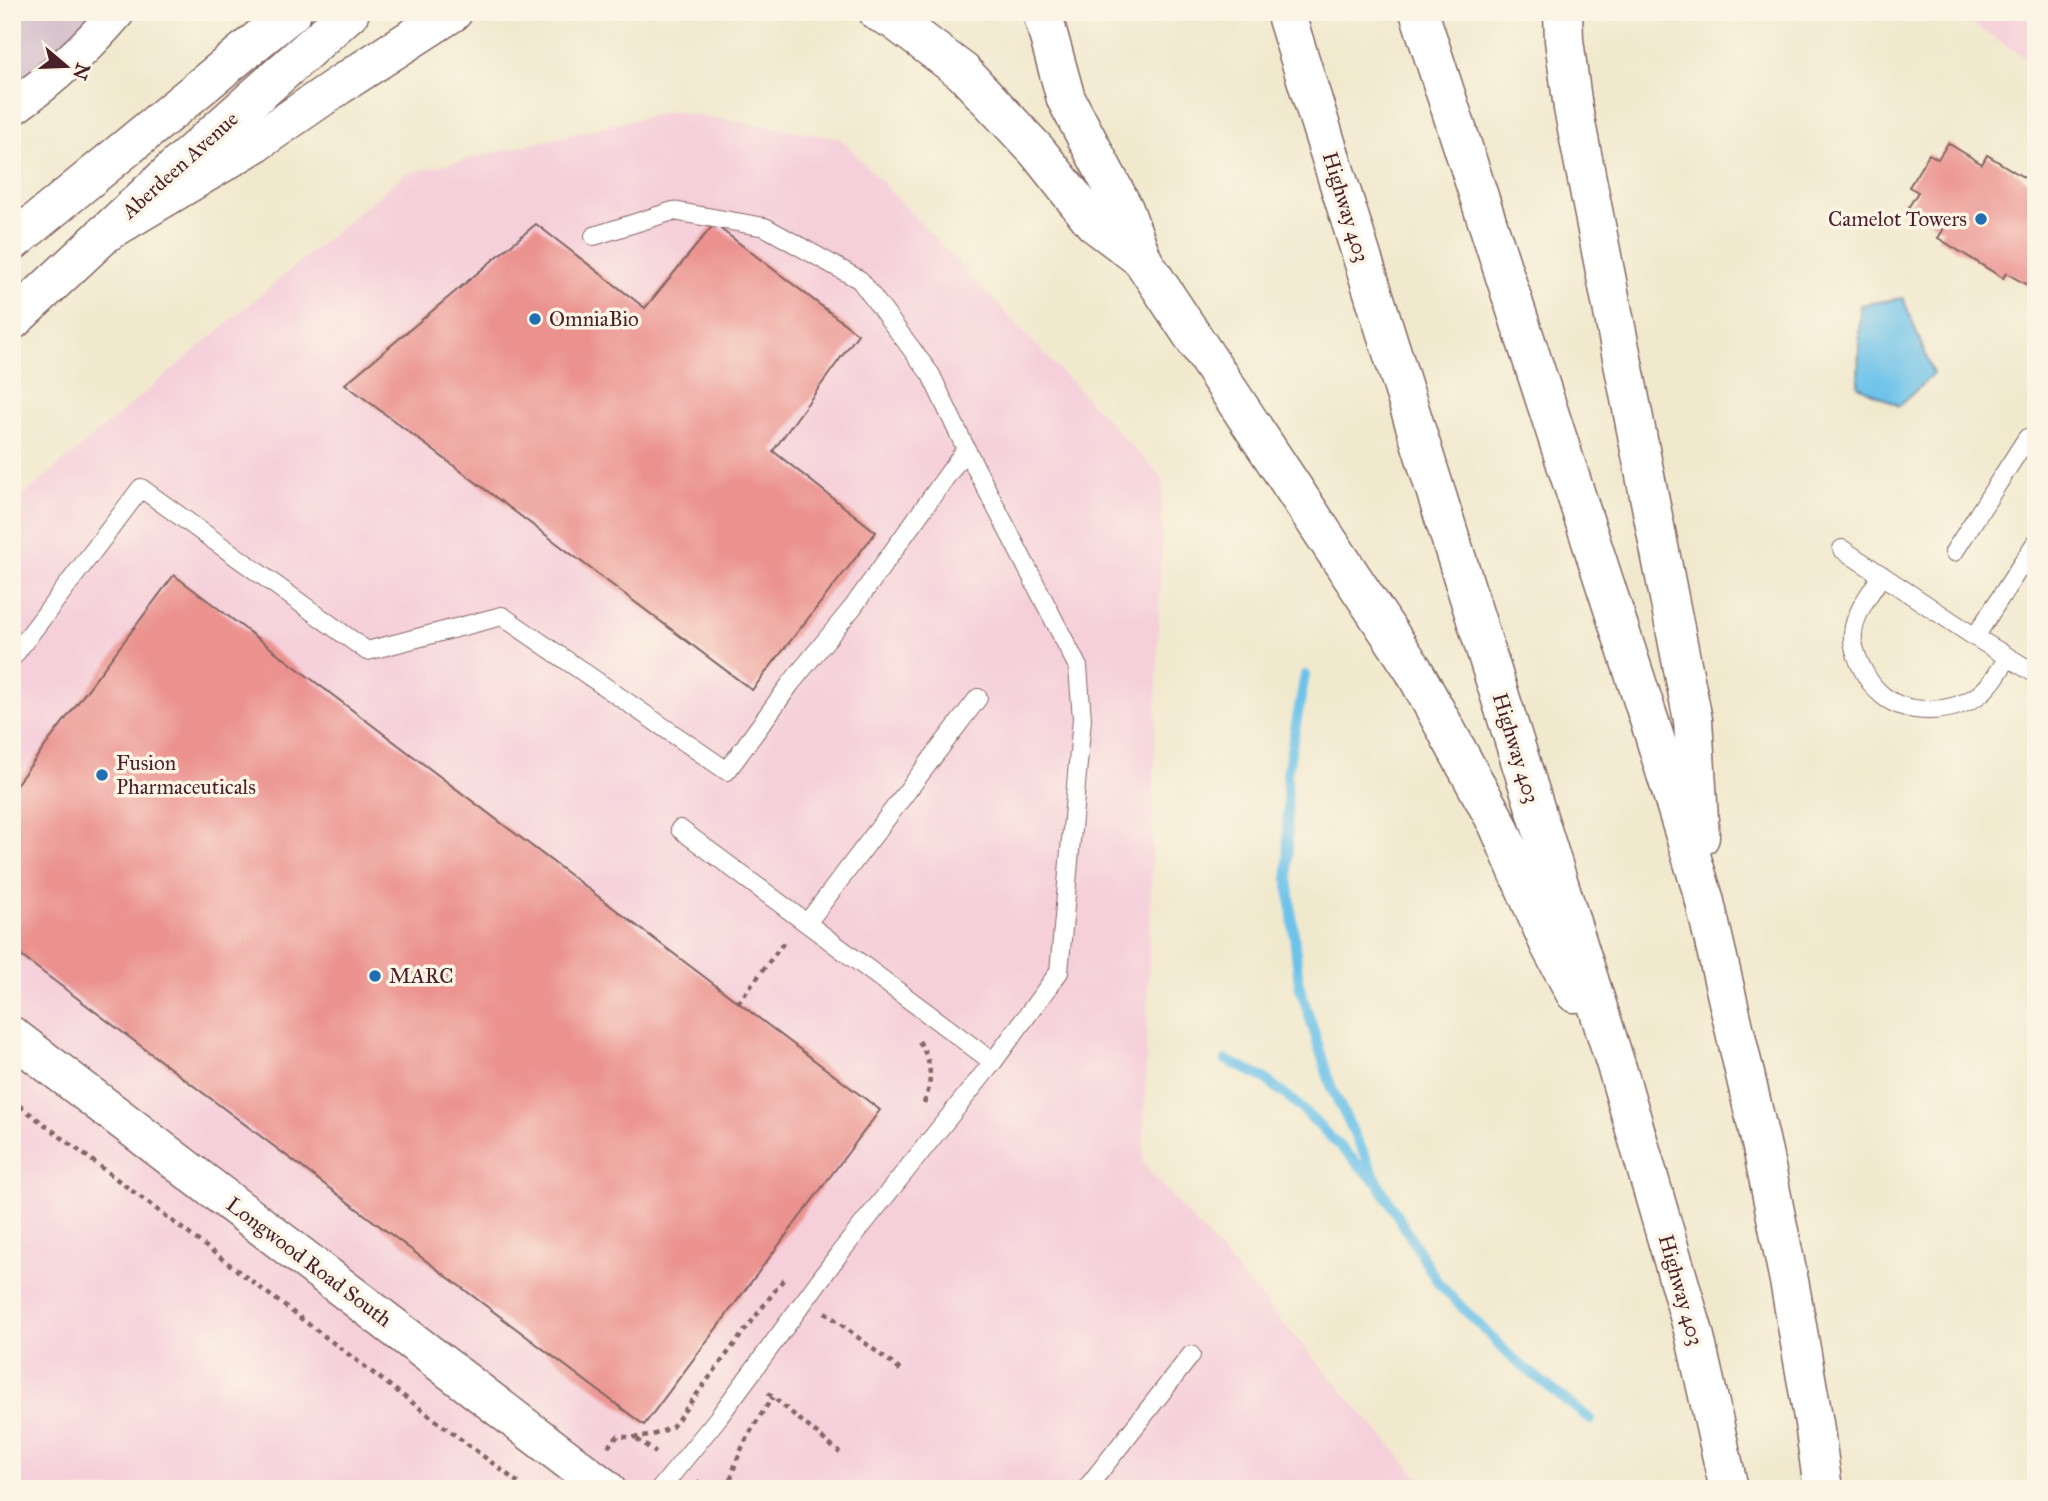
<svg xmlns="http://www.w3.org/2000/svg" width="2048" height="1501" font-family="'IM FELL Great Primer',serif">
<rect width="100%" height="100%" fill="#fcf5e5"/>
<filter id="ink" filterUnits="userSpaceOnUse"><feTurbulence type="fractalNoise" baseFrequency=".0143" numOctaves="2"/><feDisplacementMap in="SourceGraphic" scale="14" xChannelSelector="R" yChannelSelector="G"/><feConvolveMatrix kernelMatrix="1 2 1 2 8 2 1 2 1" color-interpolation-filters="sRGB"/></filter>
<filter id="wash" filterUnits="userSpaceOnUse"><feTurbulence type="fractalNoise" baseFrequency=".00686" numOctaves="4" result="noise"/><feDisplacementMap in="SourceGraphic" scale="28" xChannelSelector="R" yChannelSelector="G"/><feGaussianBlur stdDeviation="1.57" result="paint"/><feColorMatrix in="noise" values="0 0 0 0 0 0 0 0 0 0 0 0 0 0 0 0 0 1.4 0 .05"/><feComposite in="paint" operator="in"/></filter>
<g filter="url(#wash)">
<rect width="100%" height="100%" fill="#f1e9ce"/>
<!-- built -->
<path fill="#f5cfda" d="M1954,12H2036V65Z
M671,111L840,138L1163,479L1143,1164L1429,1489H12V505L404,174Z"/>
<!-- industrial -->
<path fill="#d1bdcb" d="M12,12H117L12,111Z"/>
<!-- water -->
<path fill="#6dc2e9" stroke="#5c708a" stroke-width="2" d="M1903,298L1933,374L1899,406L1858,386L1860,305Z"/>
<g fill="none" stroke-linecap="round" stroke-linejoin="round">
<!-- stream -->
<path stroke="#6dc2e9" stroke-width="10" d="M1305,675L1287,773L1288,877L1299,984L1332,1089L1381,1188L1438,1283L1511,1357L1591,1420
M1226,1060L1264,1078L1296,1103L1375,1181"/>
</g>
<g id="blocks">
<!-- building -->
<path fill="#eb928f" d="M1948,143L1982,164L1987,155L2036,185V301L2028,297L2034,289L2006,273L2003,278L1938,238L1943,230L1908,208L1918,192L1909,187L1929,154L1938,159Z
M536,224L645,308L714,224L858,334L773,451L876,532L752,690L345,384Z
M174,575L880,1110L644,1425L12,949V790Z"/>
</g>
</g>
<g filter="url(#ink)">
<use href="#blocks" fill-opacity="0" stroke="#846664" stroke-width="2"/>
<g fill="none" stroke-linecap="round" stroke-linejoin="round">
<!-- service casing -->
<g stroke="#846664" stroke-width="20">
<path id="service" d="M594,236L673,211L765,227L860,280L931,375L966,449L1078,667L1082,719L1059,972L993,1062
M2036,542L1975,637L2036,674
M1842,549L1975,637
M1954,552L2027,438L2036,444
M1882,575C1871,592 1855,612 1853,633C1852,643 1856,655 1860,664C1865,675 1872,687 1882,695C1906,715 1947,714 1974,698C1989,689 1999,672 2008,657
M12,658L141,488L367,651L502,616L727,771L791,683L853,607L966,449
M807,923L978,698
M660,1489L718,1418L839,1254L993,1062L680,829
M1086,1489L1191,1355"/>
</g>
<!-- minor casing -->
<g stroke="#846664" stroke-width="38">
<path id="minor" d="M12,108C51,80 86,49 117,12"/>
</g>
<!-- secondary casing -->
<g stroke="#846664" stroke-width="41">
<path id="secondary" d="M12,242L292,12
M12,321L174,169L350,12
M12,1036L606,1489"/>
</g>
<!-- motorway casing -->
<g stroke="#846664" stroke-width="41">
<path id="motorway" d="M878,12L894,20L963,72L1037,151L1094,223L1143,260
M1042,12L1066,99L1124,209L1143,261L1413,669L1498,825L1549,944L1575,993
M1285,12L1620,1078L1694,1333L1729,1489
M1419,12L1654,735L1704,898L1763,1152L1790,1286L1814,1423L1823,1489
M1563,12L1564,40L1573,108L1693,720L1700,837
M104,234L257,142L338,86L453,12"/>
</g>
<!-- path -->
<path stroke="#846664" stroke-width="4.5" stroke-dasharray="5 5" stroke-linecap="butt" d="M738,1003L785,941
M919,1041C932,1062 933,1081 924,1103
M12,1100L520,1484L522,1489
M825,1312L903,1372
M768,1393L840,1453
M637,1439L656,1453
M608,1447L618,1436C641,1439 651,1437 672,1427L783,1280L788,1281
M697,1482L706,1489
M729,1489C735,1453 753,1426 773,1397"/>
<!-- service -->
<use href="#service" stroke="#fff" stroke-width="18"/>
<!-- minor -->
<use href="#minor" stroke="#fff" stroke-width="35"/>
<!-- secondary -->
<use href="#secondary" stroke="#fff" stroke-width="38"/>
<!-- motorway -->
<use href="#motorway" stroke="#fff" stroke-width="38"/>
</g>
</g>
<!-- markers -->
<g fill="#1f6fb2" stroke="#fcf5e5" stroke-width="2.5">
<circle cx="1981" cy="219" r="7"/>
<circle cx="535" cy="319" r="7"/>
<circle cx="102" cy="775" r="7"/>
<circle cx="375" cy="976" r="7"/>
</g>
<g text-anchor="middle" stroke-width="7" stroke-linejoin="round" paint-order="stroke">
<!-- street labels -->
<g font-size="21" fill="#4a1f2b" stroke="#fcf5e5">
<text transform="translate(180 165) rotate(-42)" y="7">Aberdeen Avenue</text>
<text transform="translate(1346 207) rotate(73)" y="7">Highway 403</text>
<text transform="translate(1516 748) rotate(73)" y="7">Highway 403</text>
<text transform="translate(309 1262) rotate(37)" y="7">Longwood Road South</text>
<text transform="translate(1681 1290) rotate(74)" y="7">Highway 403</text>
</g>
<!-- poi labels -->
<g font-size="21" fill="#4a1f2b" stroke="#fcf5e5" text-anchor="start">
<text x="1967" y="226" text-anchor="end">Camelot Towers</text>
<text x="549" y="326">OmniaBio</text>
<text x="116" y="770">Fusion<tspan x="116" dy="24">Pharmaceuticals</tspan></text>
<text x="389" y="983">MARC</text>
</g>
</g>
<!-- margin -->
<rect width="2048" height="1501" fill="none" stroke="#fcf5e5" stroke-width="42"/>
<!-- north arrow -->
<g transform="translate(66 66) rotate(109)" stroke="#fcf5e5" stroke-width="5" paint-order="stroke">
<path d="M0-5L12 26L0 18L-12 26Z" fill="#4a1f2b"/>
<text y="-10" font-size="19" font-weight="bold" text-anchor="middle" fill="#4a1f2b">N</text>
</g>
</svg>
